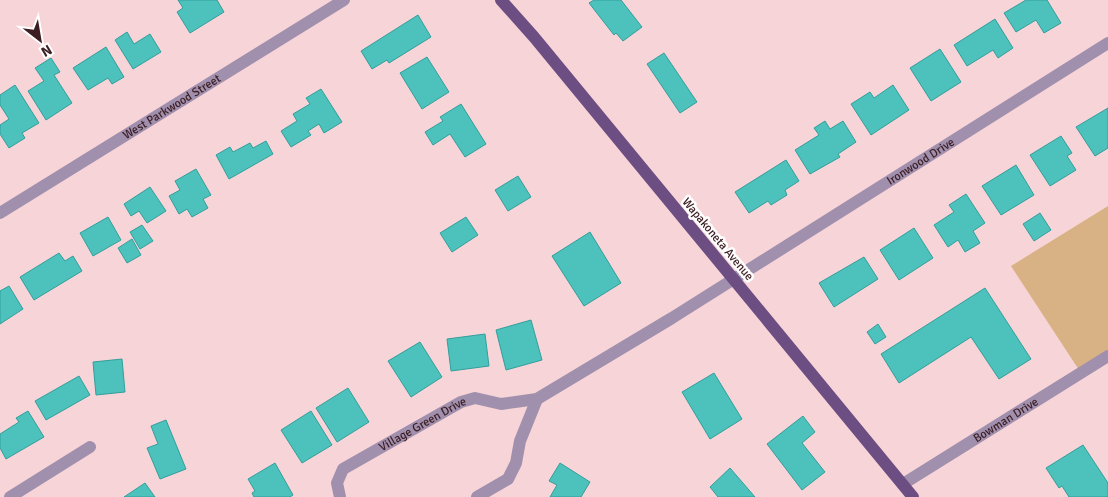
<svg xmlns="http://www.w3.org/2000/svg" width="1108" height="497" font-family="Signika,sans-serif">
<rect width="100%" height="100%" fill="#f6d4d7"/>
<!-- green -->
<path fill="#d8b285" d="M1108,206V356L1081,373L1011,266Z"/>
<!-- building -->
<path fill="#4dc1bc" stroke="#329f9b" d="M178,0H217L224,12L190,33L177,12L183,8Z
M594,0H621L642,27L623,41L616,33L614,35L589,3Z
M1026,0H1047L1061,23L1044,33L1036,20L1016,32L1004,13Z
M418,15L431,37L389,63L387,60L372,69L361,51Z
M995,19L1013,48L998,58L993,50L967,66L954,45Z
M127,32L134,44L150,34L161,52L133,69L115,40Z
M106,47L124,77L112,84L108,78L88,90L73,68Z
M940,49L961,82L931,101L910,68Z
M664,53L697,102L680,113L647,64Z
M427,57L449,92L422,109L400,73Z
M51,58L60,72L54,75L72,103L46,120L28,91L44,81L35,68Z
M15,85L39,123L22,133L25,138L9,148L0,134V125L9,119L0,105V95Z
M893,85L909,110L871,135L851,104L870,92L874,98Z
M321,89L342,122L324,133L319,124L308,131L311,135L291,147L281,131L297,121L293,114L310,104L306,98Z
M461,104L486,144L465,157L450,134L433,145L425,132L443,121L440,117Z
M1108,108V148L1095,156L1076,127Z
M825,121L830,129L843,121L856,142L838,154L840,157L810,174L795,150L819,135L814,128Z
M1061,136L1072,153L1067,156L1076,170L1050,186L1030,155Z
M266,141L273,154L229,179L216,155L230,147L233,152L250,143L253,148Z
M786,160L799,181L785,190L787,195L771,205L768,201L749,213L735,192Z
M1016,165L1034,195L1001,215L982,186Z
M196,169L211,195L203,199L208,208L192,217L187,209L179,214L169,196L180,190L175,181Z
M518,176L531,197L508,211L495,190Z
M150,187L166,211L147,223L139,211L131,216L124,204Z
M966,194L985,223L973,231L980,243L965,252L958,240L948,247L934,225L954,212L949,205Z
M1040,213L1051,230L1034,241L1023,224Z
M108,217L121,240L93,256L80,233Z
M466,217L478,235L452,252L440,233Z
M142,225L153,241L140,249L130,232Z
M914,228L933,258L899,280L880,250Z
M590,232L621,283L584,306L552,256Z
M132,239L141,255L127,263L118,248Z
M59,253L65,261L73,256L82,271L34,300L20,277Z
M864,257L878,279L834,307L819,283Z
M9,286L23,309L0,324V291Z
M985,288L1031,359L999,379L971,337L899,383L881,354Z
M531,320L542,360L506,370L496,330Z
M878,324L886,337L875,344L867,332Z
M485,334L489,366L451,371L447,339Z
M420,342L442,377L411,397L388,361Z
M122,359L125,392L96,395L93,362Z
M714,373L742,419L710,439L682,392Z
M79,376L90,395L46,420L35,401Z
M348,388L369,422L337,442L316,408Z
M28,411L44,437L6,459L0,448V434L19,422L16,418Z
M311,411L332,445L302,463L281,430Z
M803,416L815,432L802,443L825,472L802,490L767,444Z
M166,420L186,469L160,479L147,448L158,444L151,426Z
M1083,445L1108,483V497H1069L1062,486L1059,488L1046,468Z
M275,463L293,495L290,497H254L252,493L255,491L248,479Z
M560,463L590,482L581,497H550L557,485L549,481Z
M730,468L755,497H718L710,487Z
M145,483L155,497H124Z"/>
<g fill="none" stroke-linecap="round" stroke-linejoin="round">
<!-- minor -->
<g stroke="#a08fad" stroke-width="12">
<path id="s1" d="M0,213L344,0"/>
<path id="s2" d="M903,484L1108,356"/>
<path d="M10,497L90,447"/>
<path id="s3" d="M340,497L337,483L343,469L461,402L475,398L501,404L537,399L672,318L1108,43"/>
<path d="M477,497L508,479L516,463L520,441L537,399"/>
</g>
<!-- major -->
<path stroke="#6d4e82" stroke-width="12" d="M501,0L534,37L913,497"/>
</g>
<g text-anchor="middle" stroke-width="5" stroke-linejoin="round" paint-order="stroke">
<!-- street labels -->
<g font-size="12" fill="#3c1d22" stroke="#fff">
<text dy="4" stroke="none"><textPath href="#s1" startOffset="202">West Parkwood Street</textPath></text>
<text dy="4" stroke="none"><textPath href="#s3" startOffset="694">Ironwood Drive</textPath></text>
<text transform="translate(718 239) rotate(50)" y="4">Wapakoneta Avenue</text>
<text dy="4" stroke="none"><textPath href="#s2" startOffset="121">Bowman Drive</textPath></text>
<text dy="4" stroke="none"><textPath href="#s3" startOffset="121">Village Green Drive</textPath></text>
</g>
</g>
<!-- north arrow -->
<g transform="translate(40 40) rotate(149)" stroke="#ffffff" stroke-width="4" paint-order="stroke">
<path d="M0-4L9 19L0 12L-9 19Z" fill="#3c1d22"/>
<text y="-8" font-size="14" font-weight="bold" text-anchor="middle" fill="#3c1d22">N</text>
</g>
</svg>
